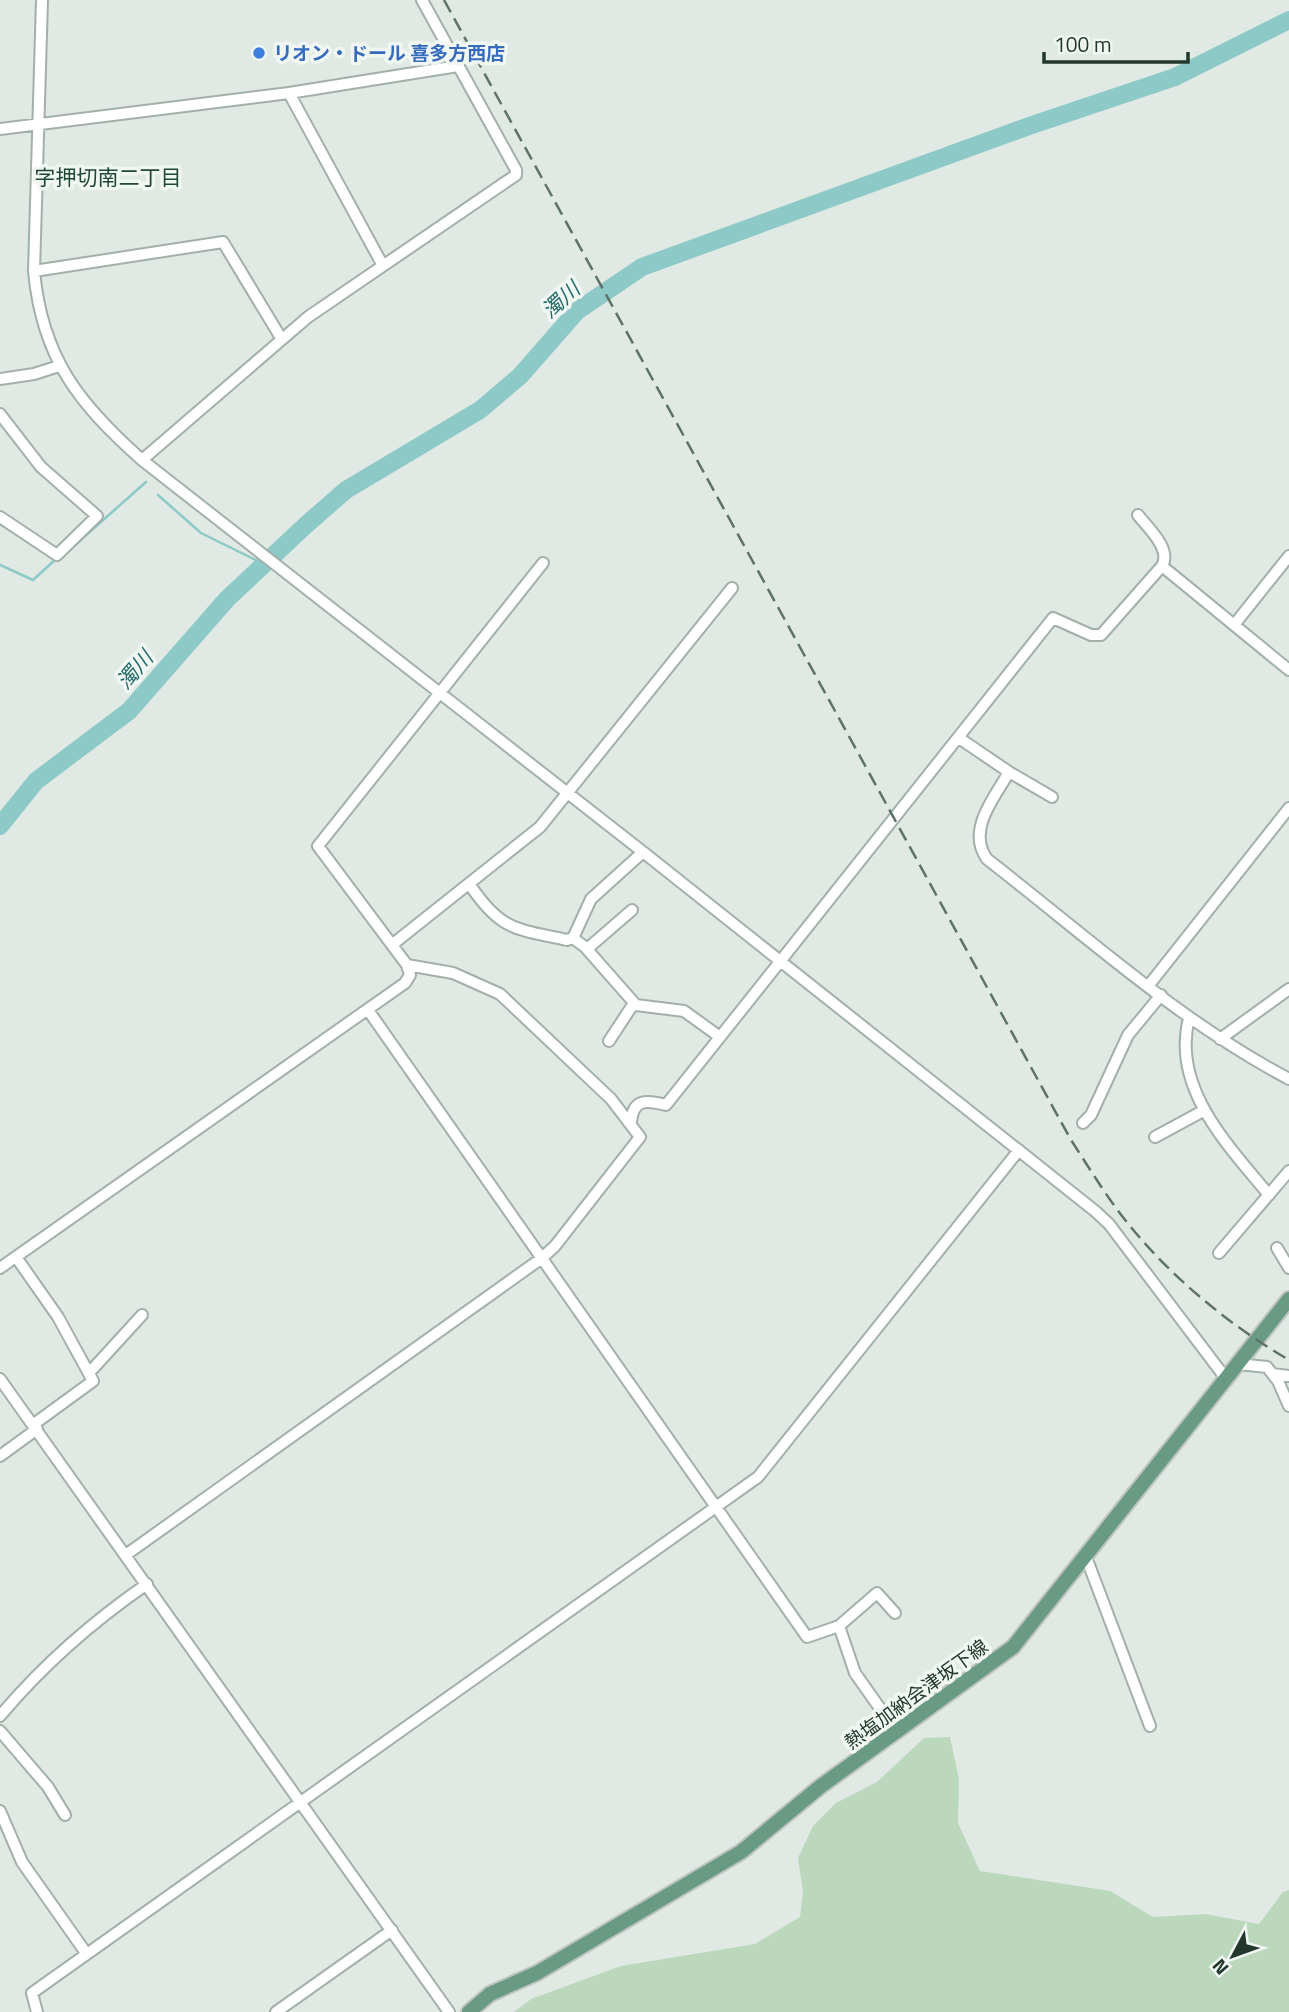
<svg xmlns="http://www.w3.org/2000/svg" width="1289" height="2012" font-family="'Titillium Web','Noto Sans JP',sans-serif">
<rect width="100%" height="100%" fill="#e0e9e3"/>
<!-- green -->
<path fill="#bbd8bd" d="M950,1737L959,1779L958,1823L980,1871L1110,1891L1153,1917L1205,1914L1259,1924L1283,1892L1289,1890V2012H514L531,1999L621,1966L755,1944L800,1917L803,1892L798,1858L813,1826L836,1803L877,1782L924,1738Z"/>
<g fill="none" stroke-linecap="round" stroke-linejoin="round">
<!-- stream -->
<path stroke="#8dc9c7" stroke-width="2.5" d="M158,495L201,533L264,564
M75,545L146,482
M0,565L33,580L56,559"/>
<!-- river -->
<path stroke="#8dc9c7" stroke-width="18" d="M0,826L36,781L129,711L227,599L307,524L346,490L480,410L520,376L577,311L642,267L1029,126L1175,77L1289,20"/>
<!-- minor casing -->
<g stroke="#a3b0a9" stroke-width="14">
<path id="minor" d="M42,0L34,271C42,358 79,404 142,460L643,852L1095,1211L1109,1224L1227,1380
M289,93L382,264
M0,129L289,93L458,66
M34,271L223,242L281,338
M0,379L34,374L59,366
M0,414L41,467L97,516L57,555L0,517
M142,460L308,317L516,175V170L422,0
M1162,566L1289,670
M1234,625L1289,556
M959,738L1009,772C995,797 966,830 987,859C1085,935 1179,1021 1289,1079
M1009,772L1052,797
M470,885C501,931 516,929 567,940L573,938L591,899L643,852
M573,938L585,947L636,1005L684,1011L720,1037
M393,944L540,827L732,588
M587,949L632,910
M1149,985L1289,808
M368,1010L807,1637L839,1626L855,1673L896,1731
M1189,1018C1171,1088 1228,1145 1269,1195
M1220,1039L1289,989
M609,1041L634,1003
M631,1122C633,1098 647,1100 666,1105L1053,618L1091,635H1101L1162,566C1172,549 1148,528 1138,515
M1083,1123L1091,1115L1128,1035L1161,995
M1155,1137L1203,1111
M1277,1248L1289,1268
M1219,1253L1289,1171
M16,1257L58,1317L93,1381L34,1424
M0,1268L405,983L410,975L407,965L318,846L543,563
M1238,1364L1267,1367L1278,1381L1289,1406
M89,1373L142,1315
M1273,1374L1289,1376
M0,1379L449,2012
M0,1456L37,1429
M127,1554L542,1258L555,1246L640,1137L611,1099L500,994L453,973L407,965
M1086,1557L1150,1726
M839,1626L877,1593L895,1613
M0,1716C43,1665 92,1622 147,1584
M0,1731L48,1787L65,1815
M0,1811L22,1862L86,1953
M37,2012L32,1993L758,1477L1019,1150
M276,2012L392,1930"/>
</g>
<!-- major casing -->
<g stroke="#bdc3c0" stroke-width="18">
<path id="major" d="M469,2012L490,1994L537,1973L741,1852L821,1786L1013,1647L1289,1299"/>
</g>
<!-- minor -->
<use href="#minor" stroke="#fff" stroke-width="10"/>
<!-- major -->
<use href="#major" stroke="#699a84" stroke-width="14"/>
<!-- rail -->
<path stroke="#5d7369" stroke-width="2.5" stroke-dasharray="14 7" stroke-linecap="butt" d="M444,0L1071,1140C1086,1163 1100,1186 1116,1208C1161,1269 1224,1322 1289,1360"/>
</g>
<!-- markers -->
<circle fill="#3f7fe0" stroke="#f0f6f2" stroke-width="2.5" cx="259" cy="53" r="7"/>
<g text-anchor="middle" stroke-width="7" stroke-linejoin="round" paint-order="stroke">
<!-- shop labels -->
<g font-size="19" font-weight="bold" fill="#366cbe" stroke="#f0f6f2" text-anchor="start">
<text x="273" y="60">リオン・ドール 喜多方西店</text>
</g>
<!-- street labels -->
<g font-size="19" fill="#22372e" stroke="#f0f6f2">
<text transform="translate(916 1694) rotate(-36)" y="7">熱塩加納会津坂下線</text>
</g>
<!-- neighbourhood labels -->
<g font-size="21" fill="#214736" stroke="#f0f6f2">
<text x="108" y="185">字押切南二丁目</text>
</g>
<!-- water labels -->
<g font-size="21" font-style="italic" fill="#246c6b" stroke="#f0f6f2">
<text transform="translate(561 300) rotate(-42)" y="7">濁川</text>
<text transform="translate(135 670) rotate(-49)" y="7">濁川</text>
</g>
</g>
<!-- north arrow -->
<g transform="translate(1233 1956) rotate(229)" stroke="#f0f6f2" stroke-width="5" paint-order="stroke">
<path d="M0-5L12 26L0 18L-12 26Z" fill="#22372e"/>
<text y="-10" font-size="19" font-weight="bold" text-anchor="middle" fill="#22372e">N</text>
</g>
<!-- scale -->
<path d="M1044 52v10h144v-10" fill="none" stroke="#22372e" stroke-width="3.5"/>
<text x="1054" y="52" font-size="21" fill="#22372e" stroke="#f0f6f2" stroke-width="5" paint-order="stroke">100 m</text>
</svg>
